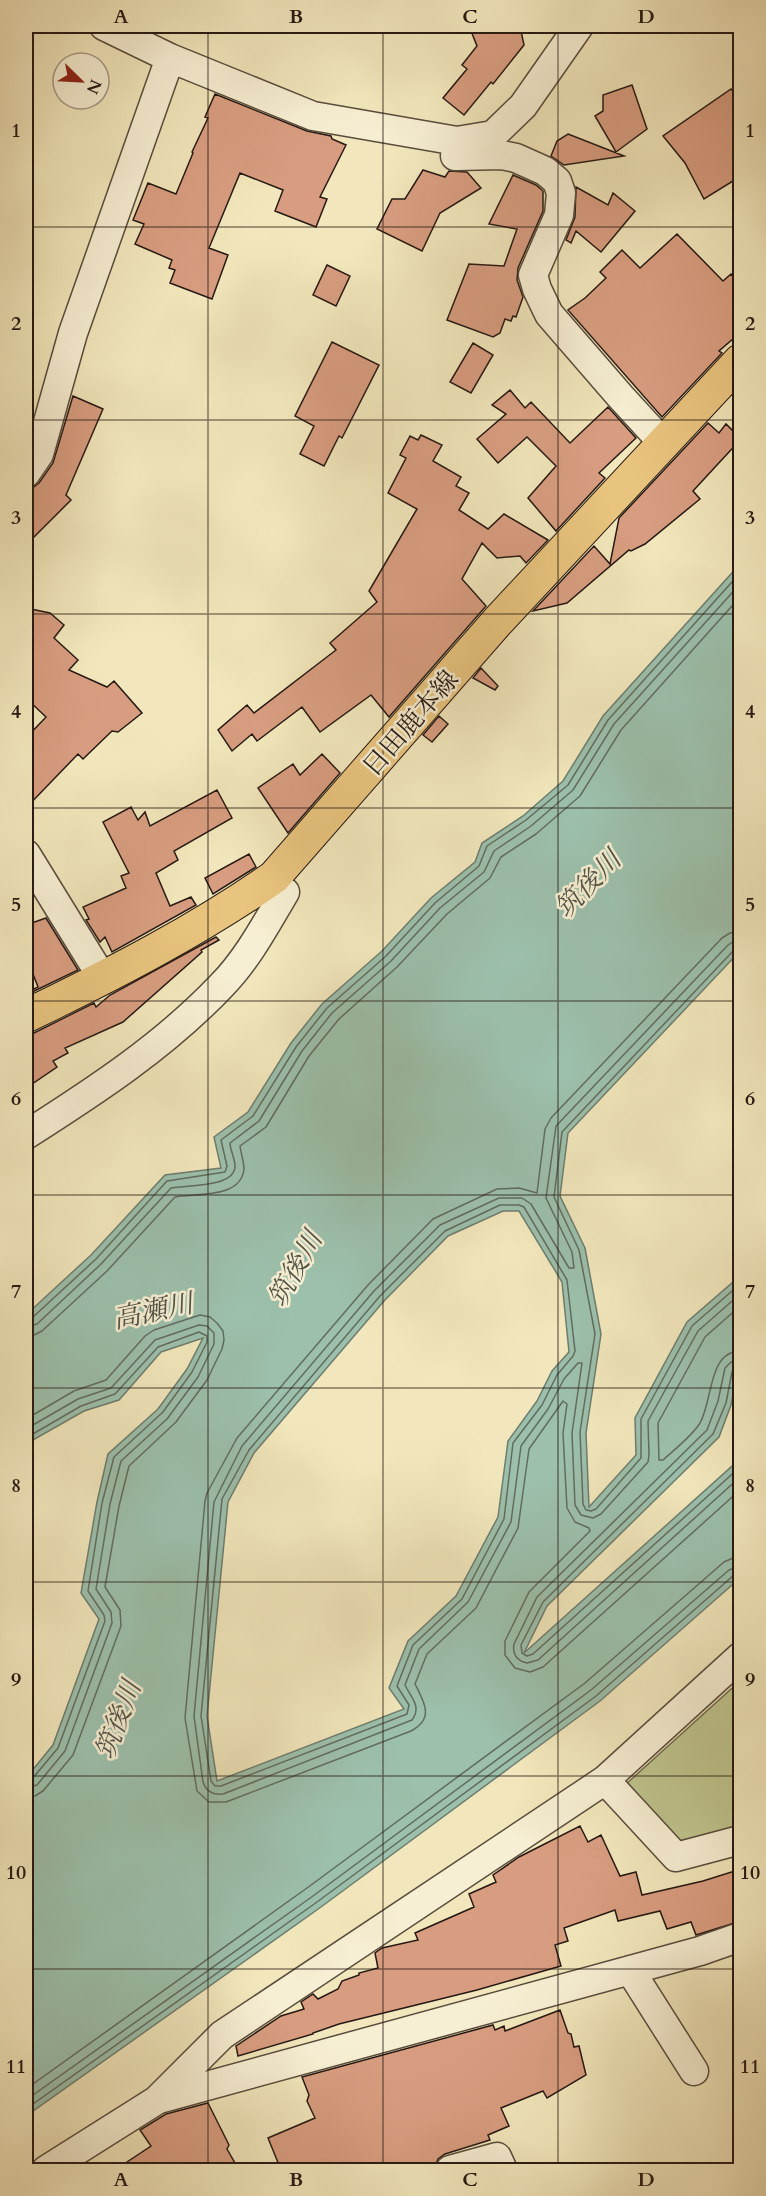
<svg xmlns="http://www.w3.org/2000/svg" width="766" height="2196" font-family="Cardo,'Noto Serif JP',serif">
<rect width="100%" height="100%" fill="#f2e7bc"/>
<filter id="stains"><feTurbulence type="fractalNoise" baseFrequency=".00333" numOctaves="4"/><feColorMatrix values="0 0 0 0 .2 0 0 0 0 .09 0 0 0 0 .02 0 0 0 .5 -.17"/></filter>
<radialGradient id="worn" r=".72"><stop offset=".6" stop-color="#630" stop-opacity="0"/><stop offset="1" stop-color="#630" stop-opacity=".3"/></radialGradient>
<!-- green -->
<path fill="#bfc48d" stroke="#726e50" stroke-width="1.5" d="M740,1681V1826L678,1846L625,1785Z"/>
<!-- water -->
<path fill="#9cc0ac" stroke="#6d7d6f" stroke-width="1.5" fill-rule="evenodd" d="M740,564V951L568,1133L560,1196L585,1248L601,1334L586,1433L589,1507L636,1455L635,1418L687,1322L740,1276V1360L731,1405L719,1437L547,1606L524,1653L740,1459V1578L600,1701L321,1907L26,2116V1860L28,1858L26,1850V1778L53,1745L99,1619L81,1593L97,1502L108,1454L158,1409L187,1369L203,1338L161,1352L119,1400L84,1411L26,1444V1326L28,1313L91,1255L165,1175L221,1168L214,1137L248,1112L291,1043L322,1004L382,951L431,898L475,862L482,843L523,816L563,781L603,716ZM503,1211H519L562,1282L569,1352L552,1371L537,1401L508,1441L498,1517L456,1596L408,1641L389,1688L404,1709L217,1781L207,1716L228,1502L254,1453L384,1301L448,1236Z"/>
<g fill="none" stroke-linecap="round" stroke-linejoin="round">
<!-- shore -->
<path stroke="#616c60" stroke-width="1.5" d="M740,931L730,933L722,938L551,1118L545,1129L537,1193L519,1188L497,1189L433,1219L368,1285L237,1438L207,1493L205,1501L185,1718L197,1791L209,1802H226L411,1731C435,1718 424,1702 415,1684L427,1654L476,1608L518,1528L529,1449L563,1401L567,1404L563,1433L567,1508L575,1522L589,1528L590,1531L529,1592L505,1641V1655L515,1668L530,1672L543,1667L740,1490
M740,940L734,941L728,945L556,1126L546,1198L572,1252L574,1268H569L531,1204L522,1198H499L440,1225L374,1291L242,1446L214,1502L194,1716L203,1782C206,1791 213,1795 223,1794L412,1720C422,1706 411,1698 405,1685L419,1649L468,1602L511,1522L521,1446L548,1409L564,1379L578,1363H582L572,1433L575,1505L581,1515L593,1518L601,1514L648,1462L649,1455L648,1421L698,1331L740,1294
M740,948L734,950L562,1132L554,1197L579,1250L595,1334L580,1432L583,1504L586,1510L591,1511L596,1509L641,1458V1419L692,1326L740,1284
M500,1205H519L524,1207L567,1280L575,1351L573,1356L557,1375L542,1405L513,1443L504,1519L462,1599L413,1645L397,1686L409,1705L407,1714L221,1786H215L211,1781L201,1716L222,1499L249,1450L380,1296L445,1231Z
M740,1306L705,1337L658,1423L659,1460H663C674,1450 693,1435 700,1423C713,1400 708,1352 740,1351
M26,1320L32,1318L96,1259L167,1181L225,1172L227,1166L221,1140L253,1116L296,1047L327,1008L386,956L435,903L479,866L487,846L526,820L568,785L608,720L740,573
M26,1327L37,1324L101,1264L171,1188C186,1185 235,1188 235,1166C235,1158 230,1150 230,1143L259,1121L302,1051L332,1013L391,961L440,908L484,872L494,851L531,826L573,790L614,724L740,584
M26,1336L34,1335L42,1331L107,1271L175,1197C196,1193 241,1199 244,1169C244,1162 241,1154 240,1146L266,1127L309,1056L339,1019L397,967L447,914L490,878L501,857L536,834L580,796L621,730L740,597
M740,1360L731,1362L725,1368L718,1401L707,1430L537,1597L514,1644C512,1654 517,1661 527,1663L538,1660L740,1477
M740,1367L735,1368L732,1372L726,1403L713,1434L543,1602L521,1645L522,1653L527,1656L533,1654L740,1467
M26,1419L74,1391L106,1380L145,1336L154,1330L200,1315L210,1317L217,1323L223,1331L224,1340L222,1349L207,1380L176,1422L129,1466L119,1506L105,1587L120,1610L121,1626L73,1755L43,1791L35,1796L26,1797
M26,1429L78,1399L111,1388L155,1340L199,1325L207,1326L214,1333V1344L198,1377L167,1419L121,1461L110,1504L96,1589L111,1612L112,1623L65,1751L37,1785L26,1788
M26,1438L81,1406L115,1394L158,1347L199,1332L207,1336V1342L192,1372L163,1412L114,1457L102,1503L88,1591L104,1615L105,1621L58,1748L32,1779L26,1781
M26,2089L307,1888L585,1683L724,1562L733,1558L740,1557
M26,2100L313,1896L591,1690L729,1570L740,1566
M26,2109L317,1902L596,1696L734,1575L740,1574"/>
</g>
<!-- building -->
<path fill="#d89d80" stroke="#261913" stroke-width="1.5" d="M469,26H520L524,45L493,84L491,82L464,115L443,98L467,69L462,65L477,46Z
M632,85L647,129L616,152L595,116L603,111V95Z
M731,89L741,101V176L704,199L685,163L663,136Z
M215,94L307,131L331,136L332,139L346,145L320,197L327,199L316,227L275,211L283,190L240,173L209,248L228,255L212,299L170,283L175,270L169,268L172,260L135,244L144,224L133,220L148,183L176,194L193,153L192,152L208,118L205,117Z
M568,134L624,156L564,165L551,156L557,141Z
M423,170L445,177L449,171L467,172L481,188L440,213L422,251L377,229L392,199H405Z
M513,175L536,185L543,191V211L518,268L517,280L523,297L516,317L513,316L511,321L505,319L500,333L493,337L447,320L469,264L504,266L517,229L489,224Z
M576,187L608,205L613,193L635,211L601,252L576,231L571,243L566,240L575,217Z
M677,234L723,281L731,274L741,285V332L719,351L722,353L662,417L568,310L585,298L606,278L600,272L622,250L640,268Z
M327,265L350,276L336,306L313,295Z
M332,342L379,365L342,438L339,436L324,466L300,454L314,426L295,416Z
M473,343L493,355L471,393L450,382Z
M510,390L525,408L531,402L570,443L608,407L636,438L599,473L605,478L556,531L528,498L556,466L527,437L498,463L477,439L506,414L492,405Z
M73,396L103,409L66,495L71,500L26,545V493L39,483L53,463Z
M708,423L719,433L726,424L741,439L693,491L700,499L645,544L631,551L629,550L567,603L533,611L594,546L610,564L619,518Z
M421,435L442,445L433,461L461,477L456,486L469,493L459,510L488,529L504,514L548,540L526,563L520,556L497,558L482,543L462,579L486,606L389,717L371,695L320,732L302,707L257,741L252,734L232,751L218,730L247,705L254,713L336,650L330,643L377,602L369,591L417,509L388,493L406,458L400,455L410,436L418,440Z
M26,608L50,613L64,625L54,638L78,660L69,670L107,687L114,681L142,713L118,732L112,731L83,759L78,754L26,808V738L46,717L26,698Z
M481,668L498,686L495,690L473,678Z
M439,716L448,724L432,742L423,735Z
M322,754L340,773L288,833L258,788L293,764L300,775Z
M217,790L232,818L174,851L178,860L156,873L170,906L191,897L196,905L112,952L105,937L100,942L86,920L89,919L83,907L126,888L121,876L129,873L103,822L131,807L138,820L145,812L150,826Z
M249,854L256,867L213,894L205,878Z
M46,918L78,970L26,995V993L38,987L26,956V925Z
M216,937L219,940L201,950L202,952L123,1022L65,1048L68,1053L53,1061L57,1067L26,1088V1035L34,1033L94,1003L96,1007L110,995Z
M580,1826L588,1842L601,1835L620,1876L636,1872L642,1895L703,1881L741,1869V1921L696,1935L691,1922L667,1929L660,1911L618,1921L615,1910L564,1928L568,1941L555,1945L561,1966L477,1990L339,2024L313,2033V2034L238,2056L236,2046L281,2016L304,2009L301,2002L313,1994L318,1999L338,1989L342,1981L359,1975V1973L378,1968L375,1953L382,1948L418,1940L415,1933L474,1907L469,1894L496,1882L493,1875L519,1857Z
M560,2010L568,2033L571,2034L574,2047L579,2046L586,2075L547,2098L543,2091L501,2108L509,2126L488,2135L490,2140L445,2154L438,2159L434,2170H281L268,2138L315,2118L307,2101L309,2095L302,2077L493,2025L495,2030L504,2026L505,2031Z
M208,2103L229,2145L227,2149L239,2170H115L151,2146L140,2130L166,2114Z"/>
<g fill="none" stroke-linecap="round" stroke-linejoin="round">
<!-- minor casing -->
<g stroke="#594c3d" stroke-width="31">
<path id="minor" d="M104,26L170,58L313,116L457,141L493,135L523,106L579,26
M455,156L502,155L516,158L545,171L557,181L561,193L559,215L533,275L537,289L549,314L620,396L664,444
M26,473L39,454L73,333L170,58
M26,854L103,979
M26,1135C95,1091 164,1046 221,986C247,960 266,924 285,892
M605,1780L676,1857L740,1840
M630,1970L694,2071
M159,2099L700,1951L740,1937
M46,2170L157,2100L222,2035L605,1780L740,1657
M450,2170L497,2157L503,2170"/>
</g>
<!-- major casing -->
<g stroke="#261913" stroke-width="35">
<path id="major" d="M26,1016C111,975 197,931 274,877L497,622L740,361"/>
</g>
<!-- minor -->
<use href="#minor" stroke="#f7efd3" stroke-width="28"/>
<!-- major -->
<use href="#major" stroke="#e9c47e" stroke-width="33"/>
</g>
<!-- grid -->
<path fill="none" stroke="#261913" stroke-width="1.5" stroke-opacity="0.55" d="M208,26V2170M383,26V2170M558,26V2170M26,227H740M26,420H740M26,614H740M26,808H740M26,1001H740M26,1195H740M26,1388H740M26,1582H740M26,1776H740M26,1969H740"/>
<g text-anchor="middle" stroke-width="5" stroke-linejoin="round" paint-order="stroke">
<!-- street labels -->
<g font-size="26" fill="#261913" stroke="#f7efd3">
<text transform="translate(410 723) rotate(-49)" y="9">日田鹿本線</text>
</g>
<!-- water labels -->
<g font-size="27" font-style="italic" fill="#4f5349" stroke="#f7efd3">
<text transform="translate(588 884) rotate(-46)" y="9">筑後川</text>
<text transform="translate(295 1269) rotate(-61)" y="9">筑後川</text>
<text transform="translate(153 1311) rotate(-12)" y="9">高瀬川</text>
<text transform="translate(118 1720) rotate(-69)" y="9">筑後川</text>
</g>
</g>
<!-- margin -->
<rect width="766" height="2196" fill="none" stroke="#f2e7bc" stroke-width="66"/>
<!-- north arrow -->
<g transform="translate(81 81) rotate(114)"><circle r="28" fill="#f7efd3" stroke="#a39986" stroke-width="1.5"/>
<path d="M0-4.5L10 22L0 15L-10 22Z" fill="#8f2418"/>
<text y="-9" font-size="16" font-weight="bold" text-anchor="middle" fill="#261913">N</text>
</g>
<rect x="33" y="33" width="700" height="2130" fill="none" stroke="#261913" stroke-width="2"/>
<g font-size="20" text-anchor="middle" font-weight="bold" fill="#261913">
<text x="121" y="23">A</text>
<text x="296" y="23">B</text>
<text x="470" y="23">C</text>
<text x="646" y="23">D</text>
<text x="16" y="137">1</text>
<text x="750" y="137">1</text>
<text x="16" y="330">2</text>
<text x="750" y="330">2</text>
<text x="16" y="524">3</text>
<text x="750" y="524">3</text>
<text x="16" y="718">4</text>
<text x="750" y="718">4</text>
<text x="16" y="911">5</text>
<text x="750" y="911">5</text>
<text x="16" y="1105">6</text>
<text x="750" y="1105">6</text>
<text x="16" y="1298">7</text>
<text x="750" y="1298">7</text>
<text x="16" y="1492">8</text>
<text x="750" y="1492">8</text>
<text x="16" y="1686">9</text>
<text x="750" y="1686">9</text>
<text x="16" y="1879">10</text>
<text x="750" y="1879">10</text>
<text x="16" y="2073">11</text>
<text x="750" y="2073">11</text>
<text x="121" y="2186">A</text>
<text x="296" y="2186">B</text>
<text x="470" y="2186">C</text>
<text x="646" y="2186">D</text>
</g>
<rect width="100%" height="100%" filter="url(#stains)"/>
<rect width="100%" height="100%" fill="url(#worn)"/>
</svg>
